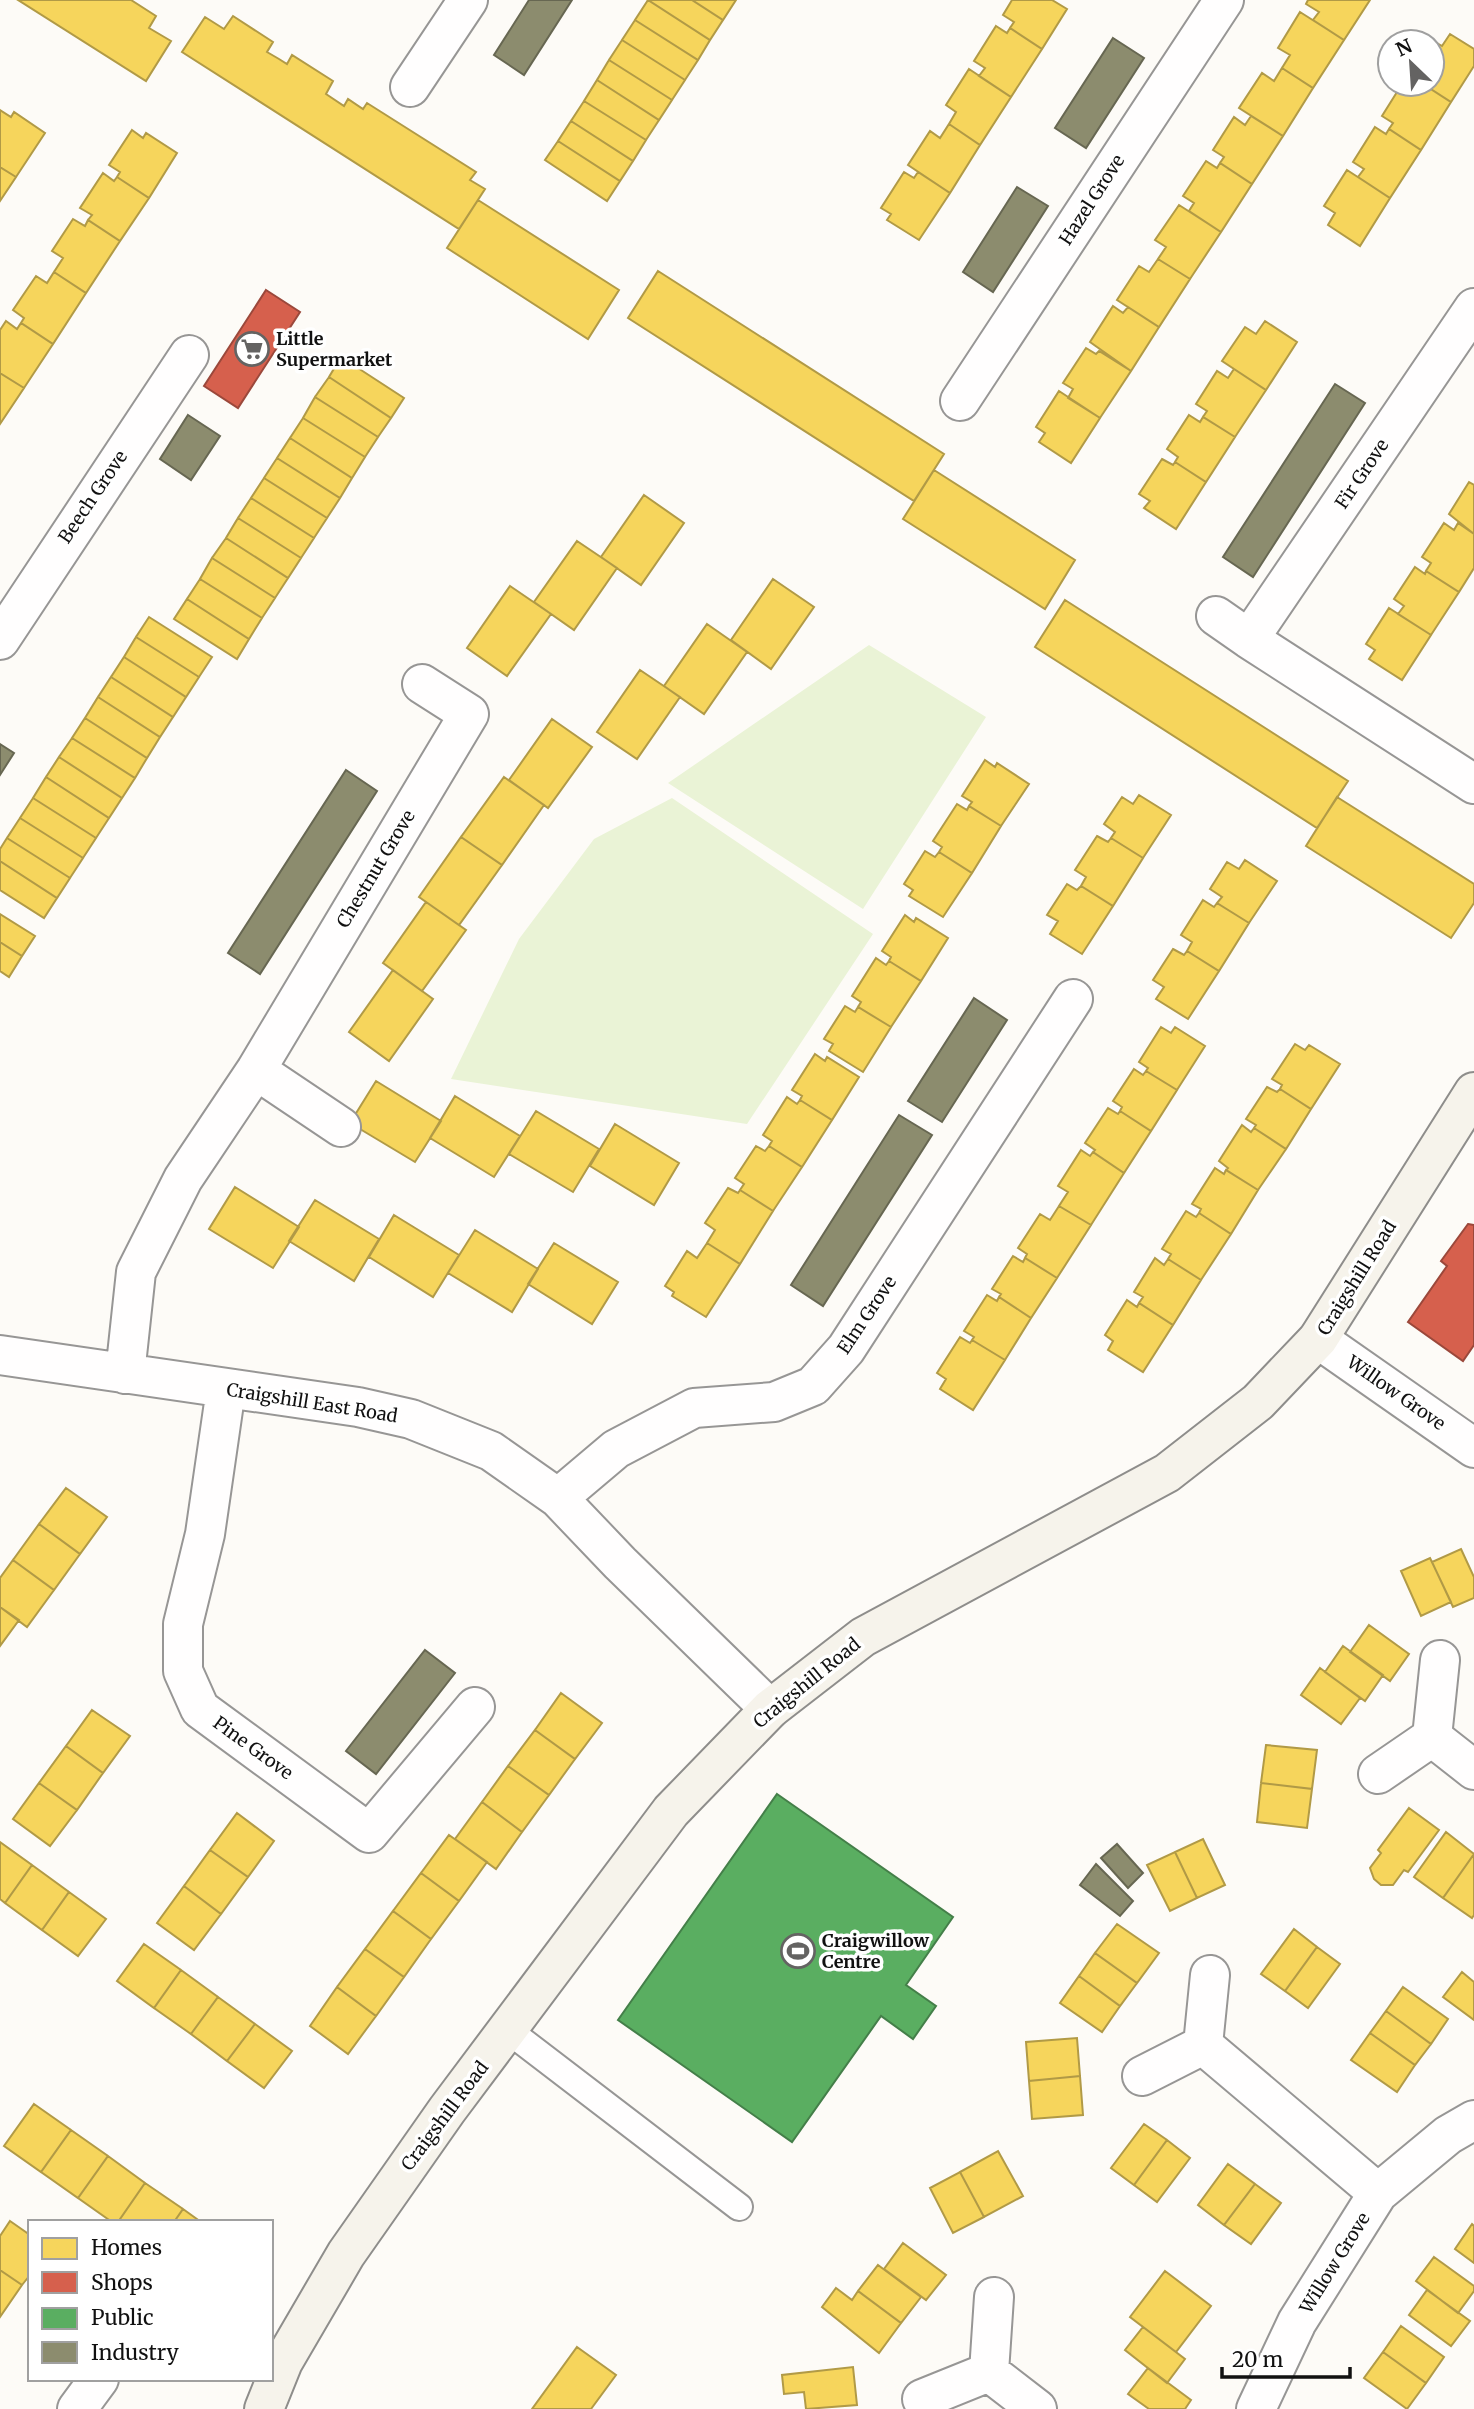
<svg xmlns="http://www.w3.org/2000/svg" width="1474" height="2409" font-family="Merriweather,serif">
<rect width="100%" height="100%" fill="#fdfbf7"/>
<!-- green -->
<path fill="#eaf3d6" d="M869,645L986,717L863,909L668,783Z
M672,798L873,934L747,1124L451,1079L519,939L594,839Z"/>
<!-- homes -->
<path fill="#f6d55c" stroke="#b19a46" stroke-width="2" d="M18,0H131L156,16L149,28L171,41L146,81Z
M648,0H692L723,20L710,40Z
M648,0L710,40L698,60L635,20Z
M692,0H736L723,20Z
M1012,0H1052L1067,9L1042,49L1010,28L1014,22L1003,15Z
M1308,0H1370L1344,40L1313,20L1319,12L1306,4Z
M1300,12L1344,40L1313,88L1282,68L1290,55L1278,48Z
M233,16L273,42L267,52L279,59L287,64L292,55L333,81L326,94L344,106L348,99L363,109L367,103L476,172L470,180L485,189L459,229L182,52L205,17L224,29Z
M635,20L698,60L685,80L622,40Z
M996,26L1007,33L1010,28L1042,49L1011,97L979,76L985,68L974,61Z
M1450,34L1474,49V66L1451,102L1423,84H1432V42H1428L1430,39L1442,46Z
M622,40L685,80L672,100L609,60Z
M609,60L672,100L659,120L597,80Z
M1282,68L1313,88L1283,136L1239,108L1262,73L1274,81Z
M969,69L1011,97L980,145L949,124L956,112L946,105Z
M597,80L659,120L646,140L584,101Z
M1402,84L1414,91L1418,84H1423L1451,102L1421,150L1389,129L1393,123L1382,116Z
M584,101L646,140L633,161L571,121Z
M0,110L11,117L14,112L45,133L16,177L0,167Z
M1251,116L1283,136L1252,184L1220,163L1224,157L1213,150L1234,117L1245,125Z
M571,121L633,161L620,181L558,141Z
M949,124L980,145L950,193L908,165L930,131L940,138Z
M1375,127L1386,134L1389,129L1421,150L1390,198L1358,177L1364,169L1353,162Z
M132,130L143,138L146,133L177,153L149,198L117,177L120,172L109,165Z
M558,141L620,181L607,201L545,160Z
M1206,161L1217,168L1220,163L1252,184L1221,232L1189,211L1194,203L1183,196Z
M0,167L16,177L0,201Z
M1347,170L1390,198L1360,246L1328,225L1335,213L1324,206Z
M904,172L914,178L918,172L950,193L919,240L887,220L891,214L881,208Z
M103,173L114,181L117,177L149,198L120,241L88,220L92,215L80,208Z
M478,200L619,290L588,339L447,248Z
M1179,205L1221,232L1190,279L1158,259L1166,247L1155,240Z
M73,219L85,226L88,220L120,241L86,293L54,272L63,258L52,251Z
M1158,259L1190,279L1159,327L1117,300L1139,266L1149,272Z
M658,271L944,454L914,501L628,318Z
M54,272L86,293L53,344L21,323L24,318L13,310L36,276L47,283Z
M1113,306L1123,313L1128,307L1159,327L1131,371L1090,342Z
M6,321L17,329L21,323L53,344L24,388L0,373V330Z
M1265,321L1297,342L1266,390L1222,361L1245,327L1256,334Z
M1086,348L1096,354L1099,351L1131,371L1100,418L1068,398L1073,389L1063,383Z
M341,357L404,398L391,418L329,377Z
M1234,369L1266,390L1235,437L1203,417L1207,411L1196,404L1217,371L1228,378Z
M0,373L24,388L0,424Z
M329,377L391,418L378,437L315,397Z
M1059,391L1100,418L1071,463L1039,442L1045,433L1036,427Z
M315,397L378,437L365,457L303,418Z
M1189,415L1200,422L1203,417L1235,437L1206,482L1175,462L1178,457L1167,449Z
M303,418L365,457L352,478L290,438Z
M290,438L352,478L340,498L277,458Z
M277,458L340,498L327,518L264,478Z
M1162,459L1173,465L1175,462L1206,482L1176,529L1144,508L1150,501L1139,494Z
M934,470L1075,560L1045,609L903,519Z
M264,478L327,518L314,538L251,498Z
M1469,482L1474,485V534L1449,514Z
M644,495L684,523L641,585L601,557Z
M251,498L314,538L301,558L238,518Z
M238,518L301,558L288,578L226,538Z
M1444,523L1454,530L1458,523L1474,534V568L1459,592L1426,571L1431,563L1422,557Z
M226,538L288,578L275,598L212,558Z
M577,541L617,568L574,630L534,602Z
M212,558L275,598L262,618L200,579Z
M1415,567L1425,574L1426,571L1459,592L1431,635L1398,614L1404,606L1394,599Z
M200,579L262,618L249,639L187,599Z
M773,579L814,607L771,669L731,640Z
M510,586L551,614L507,676L467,648Z
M187,599L249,639L237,659L174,619Z
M1065,600L1348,781L1317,828L1035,647Z
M1389,608L1431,635L1402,680L1369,659L1375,650L1366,644Z
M149,617L212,657L199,677L136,637Z
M707,624L747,652L704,714L664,686Z
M136,637L199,677L186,697L124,657Z
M124,657L186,697L173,717L111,677Z
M640,670L680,697L637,759L597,732Z
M111,677L173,717L160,737L98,697Z
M98,697L160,737L147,758L85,718Z
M85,718L147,758L135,778L72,738Z
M552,719L592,747L548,808L509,780Z
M72,738L135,778L122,798L59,757Z
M59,757L122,798L109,818L46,777Z
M985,760L995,767L997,763L1029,784L1001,826L969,806L972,802L962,796Z
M46,777L109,818L96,838L33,798Z
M504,777L544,805L502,865L461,837Z
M1139,795L1171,815L1143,858L1111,838L1115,832L1104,824L1122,797L1133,804Z
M1337,797L1474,884V903L1451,938L1306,846Z
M33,798L96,838L83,858L20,818Z
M957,804L967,810L969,806L1001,826L972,873L939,852L942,847L933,841Z
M20,818L83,858L70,878L7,838Z
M1097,836L1108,842L1111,838L1143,858L1113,906L1081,886L1086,877L1075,870Z
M461,837L502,865L459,925L419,897Z
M7,838L70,878L57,898L0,861V849Z
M925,851L935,857L939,852L972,873L943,917L909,896L913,890L904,884Z
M1245,860L1277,881L1249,923L1217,903L1222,897L1210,889L1227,862L1239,869Z
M0,861L57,898L44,918L0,890Z
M1067,884L1077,890L1081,886L1113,906L1082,954L1050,934L1058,921L1047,915Z
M1203,900L1214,907L1217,903L1249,923L1219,971L1187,951L1192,942L1181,935Z
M426,902L466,930L422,991L383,963Z
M0,914L35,936L22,956L0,942Z
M905,915L914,922L916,918L948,938L921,981L889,961L891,957L882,951Z
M0,942L22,956L9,977L0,971Z
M1173,949L1184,955L1187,951L1219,971L1188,1019L1156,999L1164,987L1153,980Z
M876,958L886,965L889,961L921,981L891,1027L858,1007L861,1002L852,996Z
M393,970L433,999L389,1061L349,1032Z
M845,1006L855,1012L858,1007L891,1027L863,1072L829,1051L833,1044L824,1039Z
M1161,1027L1171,1033L1175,1027L1205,1046L1177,1090L1146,1071L1148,1068L1139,1062Z
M1295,1044L1305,1050L1309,1045L1340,1064L1311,1109L1280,1089L1282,1085L1272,1079Z
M815,1054L825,1061L827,1057L859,1077L832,1120L800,1100L802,1096L792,1090Z
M1134,1069L1143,1075L1146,1071L1177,1090L1151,1131L1120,1111L1122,1107L1113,1101Z
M376,1081L441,1121L415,1162L350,1123Z
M1267,1087L1277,1092L1280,1089L1311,1109L1286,1149L1254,1128L1256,1125L1246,1119Z
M455,1096L520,1136L494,1177L430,1138Z
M787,1097L797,1104L800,1100L832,1120L802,1167L769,1146L772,1141L763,1135Z
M1108,1108L1118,1114L1120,1111L1151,1131L1124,1173L1093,1152L1095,1150L1085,1143Z
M536,1111L599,1149L573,1192L509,1154Z
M615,1124L679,1163L654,1205L590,1166Z
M1242,1125L1251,1132L1254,1128L1286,1149L1258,1190L1226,1170L1228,1168L1219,1161Z
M756,1146L765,1151L769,1146L802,1167L773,1211L740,1190L744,1184L735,1178Z
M1081,1150L1090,1156L1093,1152L1124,1173L1091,1225L1059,1206L1068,1192L1058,1186Z
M1215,1168L1224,1174L1226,1170L1258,1190L1231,1234L1199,1213L1201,1209L1192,1204Z
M235,1187L299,1227L273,1268L209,1229Z
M728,1188L738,1193L740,1190L773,1211L740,1264L707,1243L715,1230L705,1223Z
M315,1200L379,1239L354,1281L289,1241Z
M1059,1206L1091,1225L1057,1278L1025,1258L1027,1254L1018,1248L1040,1214L1050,1220Z
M1186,1211L1196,1217L1199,1213L1231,1234L1201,1280L1168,1259L1171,1254L1162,1249Z
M394,1215L459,1255L433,1297L369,1257Z
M475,1230L538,1269L512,1312L448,1273Z
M554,1243L618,1282L592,1324L528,1284Z
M707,1243L740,1264L706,1317L672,1296L674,1292L665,1286L687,1251L697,1258Z
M1013,1256L1023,1262L1025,1258L1057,1278L1031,1318L999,1297L1001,1294L992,1289Z
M1155,1258L1164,1265L1168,1259L1201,1280L1173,1325L1139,1303L1143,1297L1134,1292Z
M987,1295L997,1301L999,1297L1031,1318L1005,1360L972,1340L974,1337L964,1331Z
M1127,1300L1137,1307L1139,1303L1173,1325L1143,1372L1108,1350L1113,1341L1105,1335Z
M960,1337L970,1343L972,1340L1005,1360L973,1410L940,1389L946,1379L937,1373Z
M66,1488L107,1517L80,1554L39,1524Z
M39,1524L80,1554L54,1590L13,1560Z
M1461,1549L1474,1577V1598L1453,1607L1432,1562Z
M1430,1558L1451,1602L1421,1616L1401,1571Z
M13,1560L54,1590L27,1627L0,1607V1578Z
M0,1607L19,1620L0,1646Z
M1369,1625L1409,1654L1390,1681L1350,1652Z
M1343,1646L1383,1675L1365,1701L1325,1672Z
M1320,1668L1360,1698L1341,1724L1301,1695Z
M561,1693L602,1723L575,1759L535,1730Z
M92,1710L130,1736L103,1773L66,1746Z
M535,1730L575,1759L549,1795L508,1766Z
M1266,1745L1317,1750L1312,1789L1261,1783Z
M66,1746L103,1773L77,1810L39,1783Z
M508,1766L549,1795L522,1832L482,1802Z
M39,1783L77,1810L50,1846L13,1819Z
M1261,1783L1312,1789L1307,1828L1257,1822Z
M482,1802L522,1832L496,1869L455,1839Z
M1409,1808L1439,1830L1408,1872L1404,1870L1393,1885H1381L1374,1879L1370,1868L1381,1853L1378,1850Z
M237,1813L274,1841L248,1877L210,1850Z
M1446,1832L1474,1854L1443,1898L1414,1877Z
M449,1835L487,1862L459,1901L421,1873Z
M1203,1839L1225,1885L1197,1898L1175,1852Z
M0,1842L32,1865L5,1903L0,1899Z
M210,1850L248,1877L221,1914L184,1886Z
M1175,1852L1197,1898L1170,1911L1147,1865Z
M1474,1854V1915L1472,1918L1443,1898Z
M32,1865L69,1892L42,1930L5,1903Z
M421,1873L459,1901L431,1939L393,1911Z
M184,1886L221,1914L194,1950L157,1923Z
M69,1892L106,1919L78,1956L42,1930Z
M393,1911L431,1939L404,1977L365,1949Z
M1117,1924L1159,1953L1137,1983L1095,1953Z
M1294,1929L1317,1947L1285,1991L1261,1974Z
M144,1944L181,1970L154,2008L117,1981Z
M1317,1947L1340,1964L1308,2008L1285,1991Z
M365,1949L404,1977L376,2016L337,1987Z
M1095,1953L1137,1983L1120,2006L1079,1976Z
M181,1970L218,1997L191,2034L154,2008Z
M1462,1972L1474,1982V2020L1443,1997Z
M1079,1976L1120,2006L1102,2032L1060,2003Z
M337,1987L376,2016L348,2054L310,2026Z
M1403,1987L1448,2019L1431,2044L1386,2011Z
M218,1997L255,2024L227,2061L191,2034Z
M1386,2011L1431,2044L1415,2065L1370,2033Z
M255,2024L292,2051L264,2088L227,2061Z
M1370,2033L1415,2065L1397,2092L1351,2060Z
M1077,2038L1080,2076L1029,2081L1026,2042Z
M1080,2076L1083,2115L1032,2119L1029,2081Z
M34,2104L71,2130L41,2172L4,2146Z
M1144,2124L1167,2140L1134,2185L1111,2168Z
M71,2130L108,2156L78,2198L41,2172Z
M1167,2140L1190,2158L1157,2202L1134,2185Z
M998,2151L1023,2196L984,2217L960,2172Z
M108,2156L145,2183L118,2222H112L78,2198Z
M1228,2164L1255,2184L1224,2225L1198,2205Z
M960,2172L984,2217L953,2233L930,2188Z
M145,2183L183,2209L174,2222H118Z
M1255,2184L1281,2203L1251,2244L1224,2225Z
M183,2209L201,2222H174Z
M10,2221L30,2235V2275L22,2285L0,2270V2236Z
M1472,2224L1474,2226V2263L1455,2249Z
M903,2243L946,2275L926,2300L884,2269Z
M1434,2257L1474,2286V2291L1458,2313L1416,2281Z
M878,2265L921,2297L901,2323L858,2291Z
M0,2270L22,2285L0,2317Z
M1165,2271L1211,2306L1176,2352L1130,2317Z
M836,2288L852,2300L858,2291L901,2323L879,2353L822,2307Z
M1427,2290L1470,2321L1451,2346L1409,2315Z
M1401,2326L1444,2357L1426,2383L1383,2352Z
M1143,2327L1185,2359L1167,2383L1125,2350Z
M577,2347L616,2375L591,2409H532Z
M1383,2352L1426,2383L1407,2409L1364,2378Z
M853,2367L857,2405L806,2409L804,2392L784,2394L782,2375Z
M1148,2368L1191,2400L1185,2409H1149L1128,2394Z"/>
<!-- shops -->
<path fill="#d6604d" stroke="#9b483b" stroke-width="2" d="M266,290L300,312L238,408L204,386Z
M1468,1224L1474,1225V1345L1463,1361L1408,1322L1447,1266L1441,1261Z"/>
<!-- public -->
<path fill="#5aae61" stroke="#447f49" stroke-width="2" d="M777,1794L953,1917L906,1985L936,2006L913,2039L881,2016L792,2142L618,2020Z"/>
<!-- industry -->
<path fill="#8c8c6e" stroke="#676752" stroke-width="2" d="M529,0H572L524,75L494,55Z
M1113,38L1144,58L1086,148L1055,128Z
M1017,187L1048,206L993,292L963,272Z
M1335,384L1365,403L1253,577L1223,557Z
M188,415L220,436L191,480L160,459Z
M0,744L14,753L0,775Z
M346,770L377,791L260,974L228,953Z
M974,998L1007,1020L942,1122L908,1101Z
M899,1115L932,1135L823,1306L791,1285Z
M425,1650L455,1673L376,1774L346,1751Z
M1117,1844L1143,1873L1128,1888L1101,1858Z
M1096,1864L1133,1901L1120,1916L1080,1885Z"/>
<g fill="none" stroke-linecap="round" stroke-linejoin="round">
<!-- lane casing -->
<g stroke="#979695" stroke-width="30">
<path id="lane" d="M509,2031L739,2207"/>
</g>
<!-- street casing -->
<g stroke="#979695" stroke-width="42">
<path id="street" d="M410,87L468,0
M1474,308L1249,639L1474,784
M960,401L1224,0
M1216,616L1249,639
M0,640L189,355
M256,1070L341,1127
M1318,1339L1474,1448
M0,1355L358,1407L411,1419L491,1451L558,1498L620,1563L770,1709
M125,1374L136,1272L183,1179L256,1070L469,714L422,684
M226,1389L205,1534L183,1624V1671L200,1709L369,1833L475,1707
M558,1498L616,1449L694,1408L774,1402L813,1386L846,1349L1073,999
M1432,1737L1440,1660
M1378,1774L1432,1737L1474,1770
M1210,1975L1203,2045L1378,2193
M1142,2076L1203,2045
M994,2297L989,2372L1037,2409
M922,2399L989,2372
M77,2409L99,2379
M1256,2409L1297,2322L1378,2193L1448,2135L1474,2120"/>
</g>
<!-- secondary casing -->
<g stroke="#8e8d8b" stroke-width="42">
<path id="secondary" d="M264,2409L283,2362L346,2254L447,2110L671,1811L770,1709L863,1637L1167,1473L1258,1402L1318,1339L1474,1092"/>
</g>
<!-- lane -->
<use href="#lane" stroke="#fffefe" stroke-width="26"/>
<!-- street -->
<use href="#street" stroke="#fffefe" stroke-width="38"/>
<!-- secondary -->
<use href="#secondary" stroke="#f6f3eb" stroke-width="38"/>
</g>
<!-- icons -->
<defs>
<g id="supermarket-ring" transform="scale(1.75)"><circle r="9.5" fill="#fff" stroke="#646362" stroke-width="1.5"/><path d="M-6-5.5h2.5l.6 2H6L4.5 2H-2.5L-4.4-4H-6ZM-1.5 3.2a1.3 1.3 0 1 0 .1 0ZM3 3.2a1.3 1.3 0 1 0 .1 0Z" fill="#646362"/></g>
<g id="stadium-ring" transform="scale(1.75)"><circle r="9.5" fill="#fff" stroke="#646362" stroke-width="1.5"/><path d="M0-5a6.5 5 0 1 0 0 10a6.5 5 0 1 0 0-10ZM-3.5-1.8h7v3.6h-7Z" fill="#646362"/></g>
</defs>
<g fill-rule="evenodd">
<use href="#supermarket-ring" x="252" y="349"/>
<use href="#stadium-ring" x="798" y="1951"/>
</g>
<g text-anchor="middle" stroke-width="7" stroke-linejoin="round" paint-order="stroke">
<!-- street labels -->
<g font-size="18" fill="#111" stroke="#fff">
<text transform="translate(1092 200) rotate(-57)" y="6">Hazel Grove</text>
<text transform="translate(1362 474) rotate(-56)" y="6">Fir Grove</text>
<text transform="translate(93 497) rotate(-56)" y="6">Beech Grove</text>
<text transform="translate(376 869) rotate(-59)" y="6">Chestnut Grove</text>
<text transform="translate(1357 1278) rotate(-58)" y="6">Craigshill Road</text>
<text transform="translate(867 1315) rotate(-56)" y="6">Elm Grove</text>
<text transform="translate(1396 1393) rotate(35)" y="6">Willow Grove</text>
<text transform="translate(312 1403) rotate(9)" y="6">Craigshill East Road</text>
<text transform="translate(807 1683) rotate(-39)" y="6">Craigshill Road</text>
<text transform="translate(253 1748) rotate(36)" y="6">Pine Grove</text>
<text transform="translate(445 2116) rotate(-53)" y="6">Craigshill Road</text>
<text transform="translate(1335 2263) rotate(-58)" y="6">Willow Grove</text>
</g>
<!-- poi labels -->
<g font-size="18" font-weight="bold" fill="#111" stroke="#fff" text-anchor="start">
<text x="276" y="345">Little<tspan x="276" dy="21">Supermarket</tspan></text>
<text x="822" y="1947">Craigwillow<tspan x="822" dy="21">Centre</tspan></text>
</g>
</g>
<!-- legend -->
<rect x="28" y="2220" width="245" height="161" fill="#ffffff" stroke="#a0a0a0" stroke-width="2"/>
<rect x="42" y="2238" width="35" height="21" fill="#f6d55c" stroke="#a0a0a0" stroke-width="2"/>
<text x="91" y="2255" font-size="21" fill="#111111">Homes</text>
<rect x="42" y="2272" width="35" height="21" fill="#d6604d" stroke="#a0a0a0" stroke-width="2"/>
<text x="91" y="2290" font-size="21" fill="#111111">Shops</text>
<rect x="42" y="2308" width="35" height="21" fill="#5aae61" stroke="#a0a0a0" stroke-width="2"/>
<text x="91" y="2325" font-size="21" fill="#111111">Public</text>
<rect x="42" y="2342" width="35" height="21" fill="#8c8c6e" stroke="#a0a0a0" stroke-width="2"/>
<text x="91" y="2360" font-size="21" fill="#111111">Industry</text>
<!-- north arrow -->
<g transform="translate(1411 63) rotate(335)"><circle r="33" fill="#ffffff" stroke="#a0a0a0" stroke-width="2"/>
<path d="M0-5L12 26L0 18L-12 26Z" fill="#646362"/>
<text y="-10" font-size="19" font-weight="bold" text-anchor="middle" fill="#111111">N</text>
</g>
<!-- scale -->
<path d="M1222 2367v10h128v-10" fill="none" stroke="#111111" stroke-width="3.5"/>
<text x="1232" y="2367" font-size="21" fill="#111111" stroke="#ffffff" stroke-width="5" paint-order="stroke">20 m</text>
</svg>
